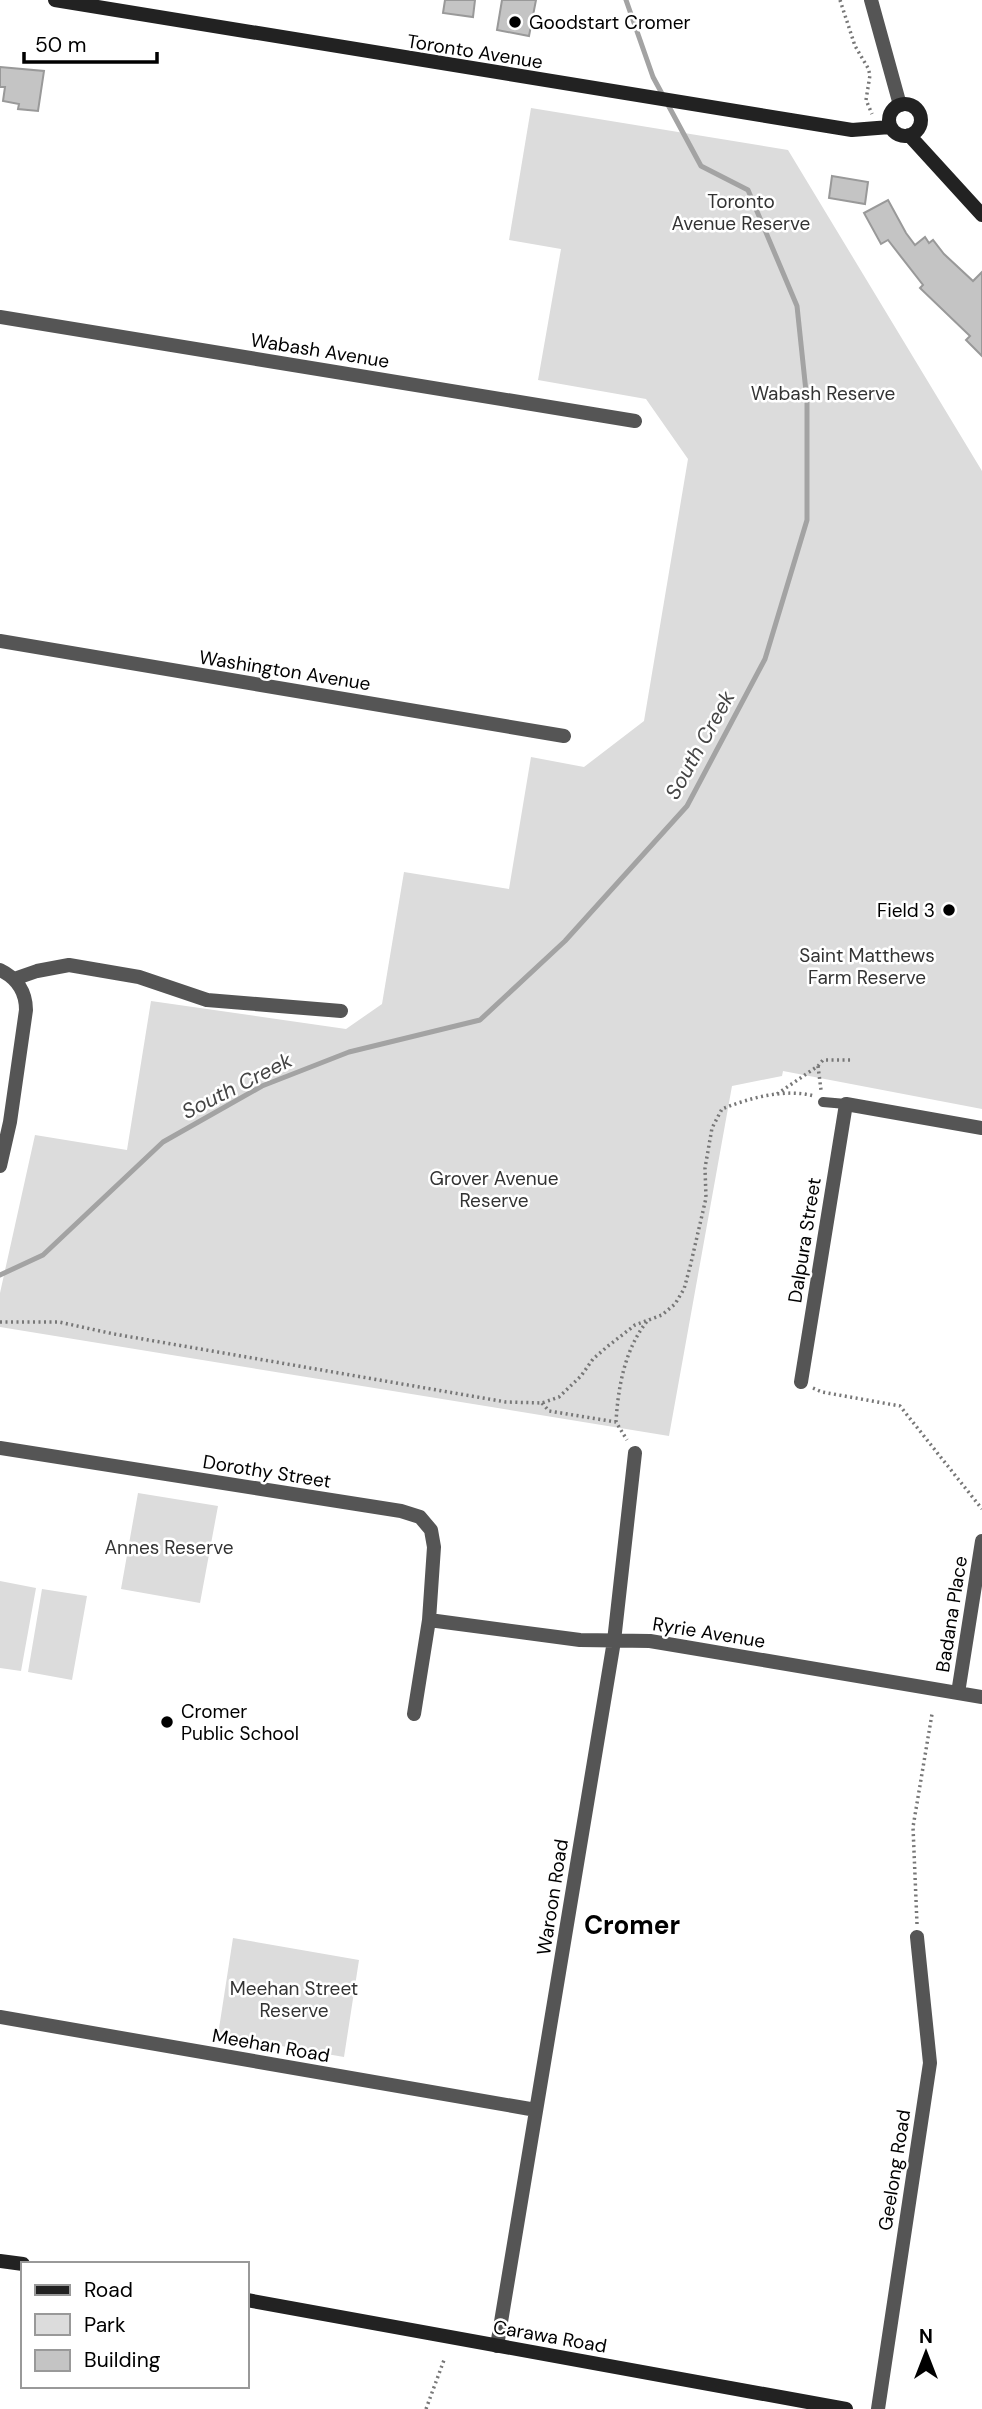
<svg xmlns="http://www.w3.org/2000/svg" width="982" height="2409" font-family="'DM Sans',sans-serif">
<rect width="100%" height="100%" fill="#fff"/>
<!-- green -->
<path fill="#dcdcdc" d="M531,108L788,150L982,471V1109L783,1071L782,1076L732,1086L669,1436L0,1327V1293L35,1135L127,1150L151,1001L346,1029L382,1004L404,872L509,889L531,757L584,767L644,721L688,459L646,399L538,380L561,249L509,240Z
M138,1493L218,1506L200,1603L121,1589Z
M0,1581L36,1588L21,1671L0,1668Z
M42,1589L87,1596L72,1680L28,1672Z
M233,1938L359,1960L344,2057L218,2035Z"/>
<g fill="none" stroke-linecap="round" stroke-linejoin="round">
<!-- stream -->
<path stroke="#a3a3a3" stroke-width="5" d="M0,1275L43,1255L163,1142L262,1086L349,1052L480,1020L565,941L687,806L765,659L807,520V401L797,306L748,190L701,166L653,77L626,0"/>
</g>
<!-- building -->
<path fill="#c4c4c4" stroke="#999" stroke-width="2" d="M445,0H475L473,17L443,13Z
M502,0H536L529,36L497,30Z
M0,67L44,71L38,111L18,109L19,104L3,101L5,87H0Z
M832,176L868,182L865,204L829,198Z
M888,200L906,233L915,245L925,237L929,243L933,240L944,254L973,281L982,272V356L966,340L970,336L920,288L923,285L888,240L881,244L864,213Z"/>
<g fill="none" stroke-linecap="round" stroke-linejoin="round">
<!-- path -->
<path stroke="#777" stroke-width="3.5" stroke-dasharray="2 3.5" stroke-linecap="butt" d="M840,0L855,46L868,68L870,75L866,100L872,114
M818,1066L821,1090
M777,1094L818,1066L823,1060H851
M0,1322H59L114,1334L506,1402L542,1403L559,1397L581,1376L593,1359L608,1346L635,1325L662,1315L675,1304L684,1289L690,1267L706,1198L705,1168L712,1128L722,1109C749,1098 785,1088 814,1096
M813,1388L822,1392L900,1406L982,1509
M542,1403L549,1411L616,1422L627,1440
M616,1422C618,1387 625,1347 649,1319
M917,1924L913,1827L932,1714
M426,2409L444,2360"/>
<!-- lane -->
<path stroke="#555" stroke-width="10" d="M823,1102L846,1104"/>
<!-- street -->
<path stroke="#555" stroke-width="14" d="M871,0L900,105
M0,317L635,421
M0,641L564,736
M0,970C17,978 26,992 26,1010L10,1122L0,1166
M14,979L37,971L69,965L139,977L207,1000L341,1011
M801,1382L846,1104L982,1128
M0,1448L401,1511L420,1517L431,1530L434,1547L429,1620L414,1714
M429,1620L580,1640L650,1641L982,1697
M958,1693L982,1541
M0,2017L536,2110
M497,2346L614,1641L635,1453
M878,2409L930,2063L917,1937"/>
<!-- secondary -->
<path stroke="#222" stroke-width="14" d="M55,0L852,130L890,127
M889 120a16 16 0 1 1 32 0a16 16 0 1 1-32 0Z
M909,135L982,215
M0,2261L23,2264
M247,2300L846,2409"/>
</g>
<!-- markers -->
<g fill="#000" stroke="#fff" stroke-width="2.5">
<circle cx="515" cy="22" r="7"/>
<circle cx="949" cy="910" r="7"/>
<circle cx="167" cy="1722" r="7"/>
</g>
<g text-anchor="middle" stroke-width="5" stroke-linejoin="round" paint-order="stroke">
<!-- poi labels -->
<g font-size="19" fill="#000" stroke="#fff" text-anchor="start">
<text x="529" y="29">Goodstart Cromer</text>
<text x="935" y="917" text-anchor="end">Field 3</text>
<text x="181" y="1718">Cromer<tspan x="181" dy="22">Public School</tspan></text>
</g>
<!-- street labels -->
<g font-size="19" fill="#000" stroke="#fff">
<text transform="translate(475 51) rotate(9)" y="7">Toronto Avenue</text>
<text transform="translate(320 350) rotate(9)" y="7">Wabash Avenue</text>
<text transform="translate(285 670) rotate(9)" y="7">Washington Avenue</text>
<text transform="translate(804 1240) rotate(-81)" y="7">Dalpura Street</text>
<text transform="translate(267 1471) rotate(9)" y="7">Dorothy Street</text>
<text transform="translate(951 1614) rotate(-81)" y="7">Badana Place</text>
<text transform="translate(709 1632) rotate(9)" y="7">Ryrie Avenue</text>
<text transform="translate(552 1897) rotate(-81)" y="7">Waroon Road</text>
<text transform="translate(271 2045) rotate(10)" y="7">Meehan Road</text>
<text transform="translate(894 2170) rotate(-81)" y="7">Geelong Road</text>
<text transform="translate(550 2336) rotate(10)" y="7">Carawa Road</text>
</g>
<!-- park labels -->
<g font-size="19" fill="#333" stroke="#fff">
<text x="741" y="208">Toronto<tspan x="741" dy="22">Avenue Reserve</tspan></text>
<text x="823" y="400">Wabash Reserve</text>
<text x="867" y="962">Saint Matthews<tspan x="867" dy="22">Farm Reserve</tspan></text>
<text x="494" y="1185">Grover Avenue<tspan x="494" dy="22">Reserve</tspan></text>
<text x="169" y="1554">Annes Reserve</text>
<text x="294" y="1995">Meehan Street<tspan x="294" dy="22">Reserve</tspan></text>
</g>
<!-- water labels -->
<g font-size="21" font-style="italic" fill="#444" stroke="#fff">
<text transform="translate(700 745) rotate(-61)" y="7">South Creek</text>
<text transform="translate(237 1086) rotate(-27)" y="7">South Creek</text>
</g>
<!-- district labels -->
<g font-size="26" font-weight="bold" fill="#000" stroke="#fff">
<text x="632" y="1934">Cromer</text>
</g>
</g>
<!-- legend -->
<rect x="21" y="2262" width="228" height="126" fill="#ffffff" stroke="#999999" stroke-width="2"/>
<rect x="35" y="2285" width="35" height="10" fill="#222222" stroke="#999999" stroke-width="2"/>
<text x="84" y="2297" font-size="21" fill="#000000">Road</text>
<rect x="35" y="2314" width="35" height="21" fill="#dcdcdc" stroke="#999999" stroke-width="2"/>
<text x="84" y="2332" font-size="21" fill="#000000">Park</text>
<rect x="35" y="2350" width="35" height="21" fill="#c4c4c4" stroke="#999999" stroke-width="2"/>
<text x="84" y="2367" font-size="21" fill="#000000">Building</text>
<!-- north arrow -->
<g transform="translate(926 2353)" stroke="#ffffff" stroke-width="5" paint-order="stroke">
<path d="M0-5L12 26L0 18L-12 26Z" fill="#000000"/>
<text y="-10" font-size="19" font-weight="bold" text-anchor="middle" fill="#000000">N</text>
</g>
<!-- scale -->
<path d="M24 52v10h133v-10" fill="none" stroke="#000000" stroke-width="3.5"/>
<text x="35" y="52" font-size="21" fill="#000000" stroke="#ffffff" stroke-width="5" paint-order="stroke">50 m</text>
</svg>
